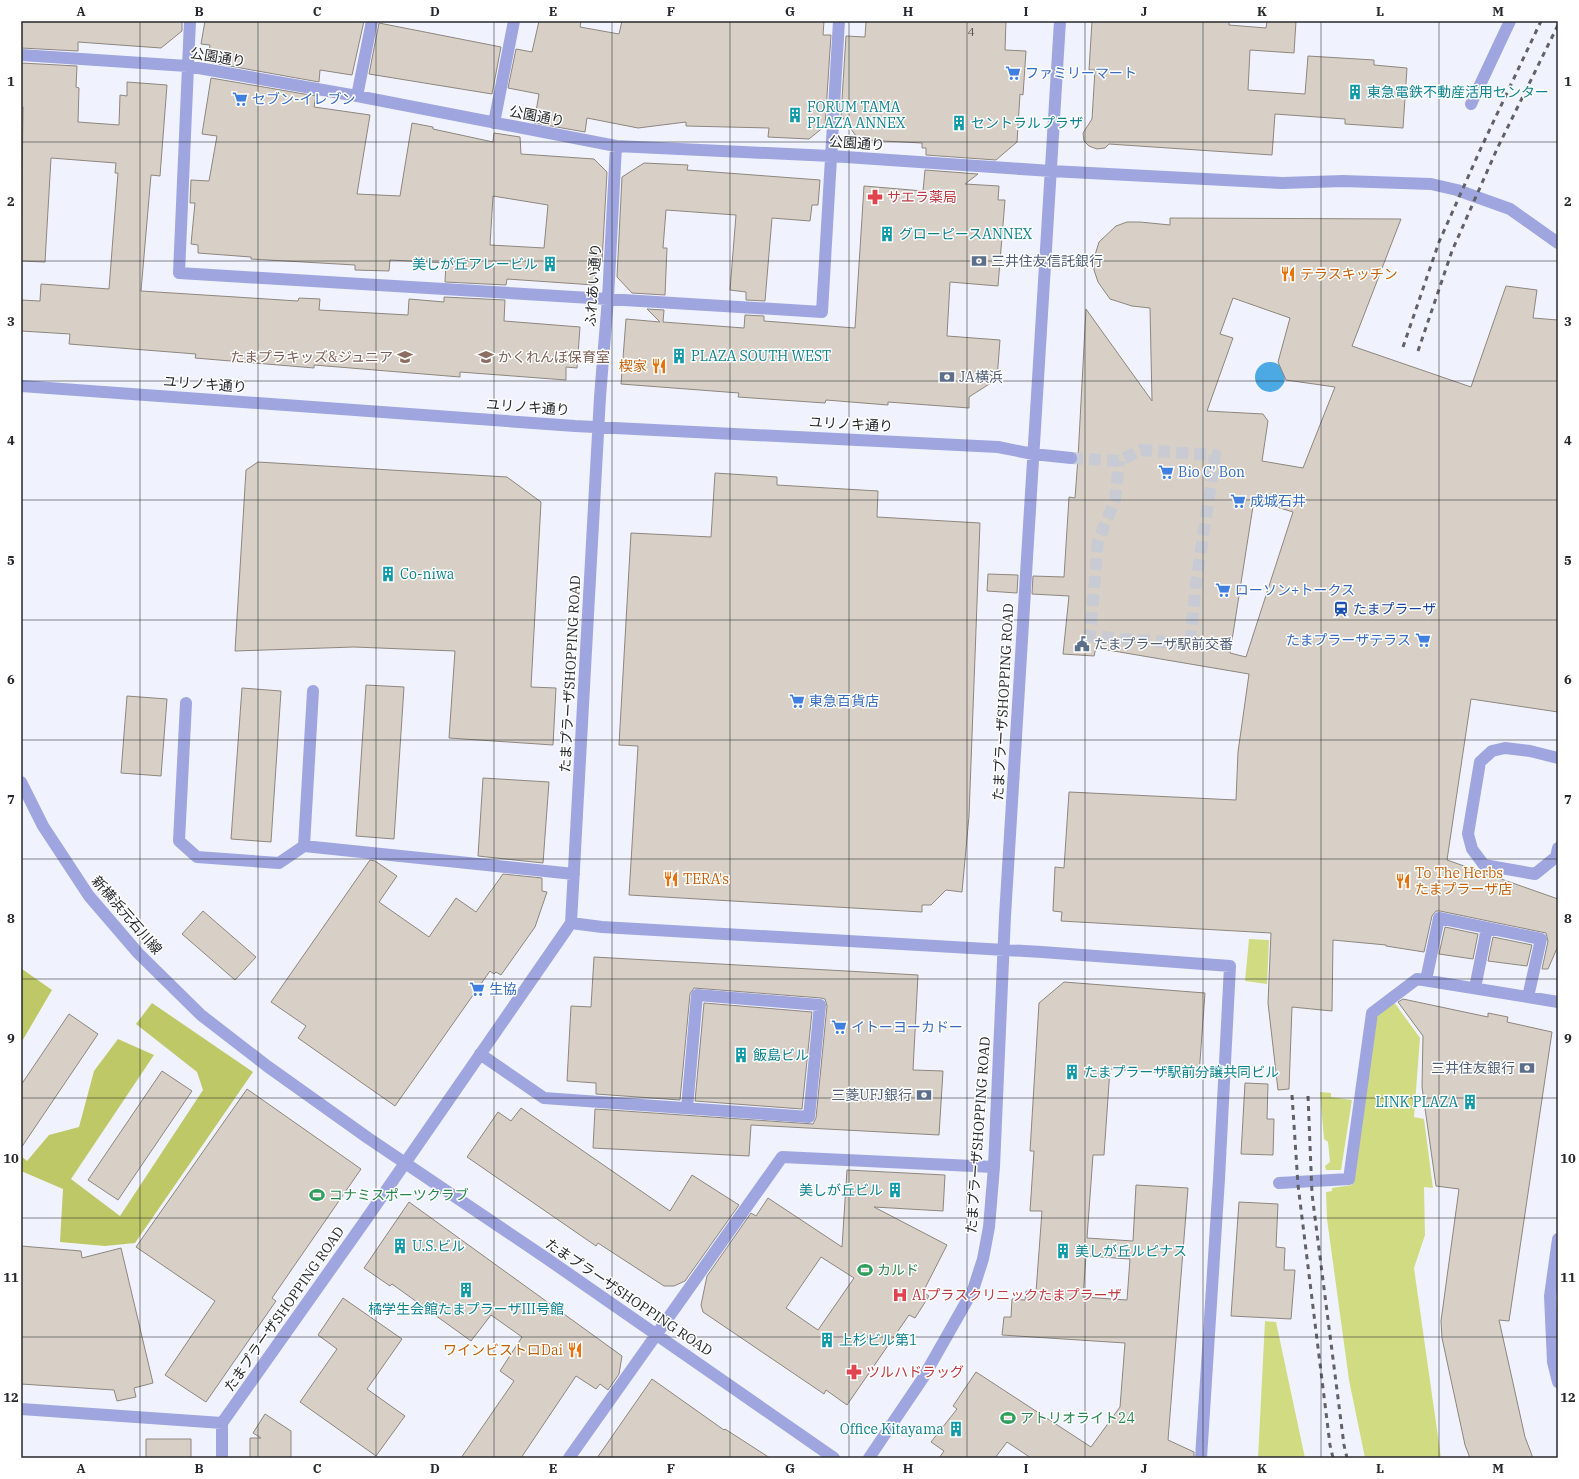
<svg xmlns="http://www.w3.org/2000/svg" width="1579" height="1479" font-family="'IBM Plex Serif','Noto Sans JP',serif">
<rect width="100%" height="100%" fill="#f0f3fe"/>
<!-- green -->
<path fill="#d1db82" d="M1249,939L1269,940L1267,984L1245,981Z
M1394,1002L1420,1038L1414,1117L1424,1119L1433,1188L1424,1187L1425,1235L1414,1268L1441,1458H1365L1349,1380L1327,1219L1326,1192L1332,1191V1188L1352,1185L1376,1016Z
M1320,1092L1331,1093V1097L1352,1100L1341,1170H1326L1325,1166L1330,1162L1328,1142L1324,1139Z
M1265,1321L1276,1322L1305,1458H1258Z"/>
<!-- forest -->
<path fill="#bfc866" d="M22,969L52,990L21,1043V971Z
M152,1003L253,1072L135,1243L105,1246L60,1242L63,1189L21,1171V1156L27,1161L49,1135L79,1127L94,1071L118,1039L154,1055L71,1179L120,1216L203,1090L197,1072L136,1024Z"/>
<!-- water -->
<path fill="#4ca9e4" d="M1255 377a15 15 0 1 1 30 0a15 15 0 1 1-30 0Z"/>
<!-- building -->
<path fill="#d8d0c7" stroke="#8e867e" fill-rule="evenodd" d="M21,21H182V31L161,48L78,42V51L21,48Z
M205,21H364L352,75L320,70L319,82L213,63L215,52L209,51L210,45L201,44Z
M539,21H581L580,27L619,34L622,21H824L823,35H831L825,126L809,139L768,137L769,128L686,126V122L638,128L587,118L585,132L534,123L539,94L508,88L516,49L532,52Z
M866,21H1006L1005,50L1026,51L1023,95L1020,94L1017,142L996,160L926,155V148H922V143L864,140L856,136L841,115L846,36L865,37Z
M1092,21H1229V25L1266,28L1267,21H1296L1294,53L1250,50L1248,90L1305,94L1308,56L1374,60V65L1407,68L1403,128L1345,124V119L1275,114L1272,155L1109,144L1105,148L1097,149L1089,146L1084,141L1083,133L1092,119L1095,70H1089Z
M379,23L501,47L492,94L369,74Z
M21,63L77,66L76,87L79,88L78,122L119,125L120,95L127,96V82L167,85L160,176L151,175L141,291L298,301L299,298L320,299L319,310L408,315L409,299L444,302V297L505,300L504,321L580,327L577,368L566,367V380L460,372V377L314,365V368L195,358L196,354L69,344L70,334L21,331V300L40,301L41,284L109,289L118,173H115L116,163L51,158L45,262L21,261L23,107H21Z
M211,78L316,96L314,107L370,115L357,194L400,196L412,123L433,127V129L493,142L494,133L520,137L521,154L594,159L607,172L602,262L596,254L594,285L507,279L506,285L445,282L446,263L390,260L389,271L355,270V265L251,259V257L198,253V245L191,244L195,203H190L191,180L209,181L217,136L202,134ZM493,196L548,205L544,248L490,245Z
M644,163L688,165L687,170L820,180L818,205H812L810,221L772,218L765,301L746,300V292L730,290L736,215L666,210L663,248H667L665,295L632,293L617,277L622,177Z
M925,170L978,174L965,184L999,186L998,200H1005L998,286L950,282L947,336L1000,340L997,379L969,397V408L888,402V405L826,400L825,403L738,397L739,393L621,384L626,319L660,322L647,309L664,310L663,322L744,328L745,315L764,316V321L855,328L864,186L923,191Z
M1170,218L1401,219L1352,346L1471,387L1506,286L1537,290L1533,318L1558,320V712L1471,699L1447,860L1558,899V946L1548,969H1542L1548,941L1546,933L1440,911H1436L1432,916L1424,952L1386,946V945L1333,940L1332,1011L1292,1007L1289,1089L1278,1090L1268,1003L1271,933L1061,921L1062,912L1053,911L1055,867L1064,868L1069,792L1236,800L1238,752L1249,674L1096,648L1094,656L1063,654L1069,596L1032,594L1033,576L1064,577L1069,497L1075,498L1078,458L1086,309L1152,401L1150,308L1132,306L1110,299L1098,282L1094,270L1095,255L1099,242L1116,226L1127,222H1140L1170,225ZM1233,298L1290,318L1278,362L1286,380L1335,387L1303,468L1262,461L1268,421L1263,414L1207,411L1233,338L1220,334ZM1254,500L1293,512L1246,657L1230,653Z
M258,462L507,477L541,502L531,687L556,688L553,745L449,738L455,651L354,647L235,651L246,470Z
M715,473L777,477V485L878,491L877,517L980,523L969,816L962,892L946,890L931,905H922V912L629,895L638,746L619,745L631,533L711,537Z
M988,574L1018,575L1017,593L987,591Z
M366,685L404,687L394,839L356,836Z
M242,688L281,691L271,842L231,839Z
M127,696L167,699L161,776L121,773Z
M483,778L549,782L543,863L478,856Z
M370,860L375,861L397,876L379,902L429,937L456,898L476,912L503,874L542,878V891L547,892L535,927L501,975L496,972L494,974L490,971L395,1106L298,1038L306,1026L271,1002Z
M203,911L256,957L235,980L182,934Z
M1445,927L1478,934L1473,959L1439,954Z
M1493,937L1532,945L1527,966L1488,961Z
M594,957L918,975L913,1070L943,1071L939,1135L751,1125L749,1156L593,1148L595,1109L813,1124L816,1118L827,1006L825,999L821,998L694,988L690,994L680,1100L596,1094V1083L567,1081L571,1006L591,1007Z
M1064,982L1205,993L1199,1075L1110,1069L1104,1155H1093L1087,1238L1133,1241L1136,1185L1188,1188L1168,1440L1194,1452V1458H1031L1007,1442L995,1458H939L944,1451L931,1442L957,1409L953,1406L976,1372L1091,1447L1120,1407L1125,1343L1002,1335L1004,1317H1011L1012,1299L1025,1300L1026,1291L1036,1292L1042,1211H1030L1034,1151H1030L1039,1003ZM1086,1256L1130,1259L1127,1300L1083,1297Z
M1403,999L1488,1017V1013L1508,1017L1507,1022L1552,1032L1509,1321L1499,1320L1525,1437L1533,1458H1470L1465,1445L1442,1338L1441,1321L1459,1189L1436,1186L1422,1087L1423,1036L1398,1002Z
M704,1003L812,1012L802,1109L695,1101Z
M69,1014L98,1034L21,1148V1085Z
M162,1071L192,1091L118,1200L88,1180Z
M1245,1083L1268,1084L1267,1119H1274L1273,1155L1241,1154Z
M247,1089L361,1169L272,1298L276,1301L206,1402L165,1375L215,1301L136,1247Z
M521,1108L670,1211L692,1175L739,1205L685,1281L674,1286H664L598,1243L596,1246L467,1157L498,1112L511,1121Z
M847,1170L945,1175L943,1211L874,1207L947,1245L923,1292L929,1296L915,1318L909,1315L847,1405L826,1390L824,1394L703,1312L701,1305L707,1276L751,1213L756,1216L768,1198L842,1247ZM821,1257L854,1278L818,1330L786,1308Z
M409,1202L622,1356L619,1374L608,1390L600,1384L596,1389L576,1376L521,1458H461L514,1381L500,1371L522,1337L491,1315L471,1341L392,1284L390,1286L364,1268Z
M1239,1202L1278,1204L1276,1247L1285,1248L1284,1270H1295L1291,1319L1231,1316Z
M21,1246L81,1251L82,1258L121,1248L153,1383L134,1388L136,1397L117,1401L114,1390L21,1384Z
M343,1298L402,1339L367,1389L405,1416L376,1456L300,1402L337,1349L318,1335Z
M652,1379L724,1430L725,1429L770,1458H597Z
M265,1414L291,1431V1458H250V1438H261L253,1433Z
M146,1439H191V1458H146Z"/>
<g fill="none" stroke-linecap="round" stroke-linejoin="round">
<!-- minor-tunnel -->
<path stroke="#c8cad4" stroke-width="12" stroke-dasharray="12 6" stroke-linecap="butt" d="M1071,458L1119,461L1141,450L1215,455L1196,584L1190,644L1090,636L1098,541L1115,500L1119,461"/>
<!-- minor -->
<path stroke="#9fa6df" stroke-width="12" d="M190,21L179,273L822,312L839,21
M21,55L187,66L357,96L616,146L831,156L1051,171L1282,183L1343,181L1431,184L1457,190L1510,209L1558,243
M357,96L372,21
M1471,104L1510,21
M494,123L514,21
M21,386L575,426L998,447L1033,454L1071,458
M186,703L179,841L197,857L279,863L304,846L574,874
M1558,758L1530,751L1505,748L1492,751L1480,762L1468,834L1472,849L1484,865L1535,874L1556,857L1558,848
M21,782L43,826L89,896L138,953L201,1015L267,1066L368,1138L546,1258L834,1458
M304,846L313,691
M571,923L602,927L1042,952L1230,966L1219,1179L1201,1458
M1426,980L1439,918L1541,939L1528,997
M1475,988L1487,928
M480,1054L544,1098L809,1117L820,1005L697,995L687,1108
M448,1101L571,923L600,397L608,298L616,146
M1279,1183L1349,1179L1372,1013L1417,979L1558,1002
M1558,1239L1550,1296L1553,1362L1558,1382
M21,1409L222,1423
M222,1458V1423L367,1218
M569,1458L782,1157L994,1167
M869,1458L923,1378L973,1290L983,1259L989,1227L994,1167L1005,916L1060,21"/>
<!-- rail -->
<path stroke="#616268" stroke-width="3" stroke-dasharray="5 5" stroke-linecap="butt" d="M1403,347L1439,242L1481,148L1541,21
M1418,351L1452,251L1497,149L1558,25
M1292,1095L1298,1185L1330,1445L1333,1458
M1308,1096L1312,1194L1344,1445L1347,1458"/>
<!-- minor-bridge -->
<path stroke="#9fa6df" stroke-width="12" d="M367,1218L448,1101"/>
</g>
<!-- grid -->
<path fill="none" stroke="#27282c" stroke-width="1" stroke-opacity="0.55" d="M140,21V1458M258,21V1458M376,21V1458M494,21V1458M612,21V1458M730,21V1458M849,21V1458M967,21V1458M1085,21V1458M1203,21V1458M1321,21V1458M1439,21V1458M21,142H1558M21,261H1558M21,381H1558M21,500H1558M21,620H1558M21,740H1558M21,859H1558M21,979H1558M21,1098H1558M21,1218H1558M21,1337H1558"/>
<!-- icons -->
<defs>
<g id="supermarket-bare" transform="scale(1.2)"><path d="M-6-5.5h2.5l.6 2H6L4.5 2H-2.5L-4.4-4H-6ZM-1.5 3.2a1.3 1.3 0 1 0 .1 0ZM3 3.2a1.3 1.3 0 1 0 .1 0Z" fill="#3f7fe0" stroke="#fff" stroke-width="2.5" paint-order="stroke"/></g>
<g id="building-bare" transform="scale(1.2)"><path d="M-4-6H4V6H1V3H-1V6H-4ZM-2.5-4.3h1.7v1.8h-1.7ZM.8-4.3h1.7v1.8H.8ZM-2.5-1h1.7V.8h-1.7ZM.8-1h1.7V.8H.8Z" fill="#0f9aa8" stroke="#fff" stroke-width="2.5" paint-order="stroke"/></g>
<g id="pharmacy-bare" transform="scale(1.2)"><path d="M-2-6h4v4h4v4h-4v4h-4v-4h-4v-4h4Z" fill="#e0444e" stroke="#fff" stroke-width="2.5" paint-order="stroke"/></g>
<g id="bank-bare" transform="scale(1.2)"><path d="M-6-4H6V4H-6ZM0-2.3a2.3 2.3 0 1 0 0 4.6a2.3 2.3 0 1 0 0-4.6Z" fill="#5c6f8a" stroke="#fff" stroke-width="2.5" paint-order="stroke"/></g>
<g id="restaurant-bare" transform="scale(1.2)"><path d="M-5-6h1v4h1v-4h1v4h1v-4h1v5L-1.5 .5V6h-2V.5L-5-1ZM5-6V6H3V1.5H1.5Q1.5-4 5-6Z" fill="#e8710a" stroke="#fff" stroke-width="2.5" paint-order="stroke"/></g>
<g id="school-bare" transform="scale(1.2)"><path d="M0-5L7-2L0 1L-7-2ZM-4 1L0 2.5L4 1V4Q0 6-4 4Z" fill="#8d6e63" stroke="#fff" stroke-width="2.5" paint-order="stroke"/></g>
<g id="station-bare" transform="scale(1.2)"><path d="M-3-6H3Q5-6 5-4V2Q5 4 3 4L4.5 6H3L1.5 4h-3L-3 6H-4.5L-3 4Q-5 4-5 2V-4Q-5-6-3-6ZM-3.5-4v3h7v-3ZM-3.5 1v1.5H-2V1ZM2 1v1.5H3.5V1Z" fill="#1a4fb4" stroke="#fff" stroke-width="2.5" paint-order="stroke"/></g>
<g id="civic-bare" transform="scale(1.2)"><path d="M-.6-6.5H3V-4.5H.6V-3L4-1V1h2V6H-6V1h2V-1L-.6-3ZM-1.2 2.5V6h2.4V2.5Z" fill="#5c6f8a" stroke="#fff" stroke-width="2.5" paint-order="stroke"/></g>
<g id="stadium-bare" transform="scale(1.2)"><path d="M0-5a6.5 5 0 1 0 0 10a6.5 5 0 1 0 0-10ZM-3.5-1.8h7v3.6h-7Z" fill="#2e9e5b" stroke="#fff" stroke-width="2.5" paint-order="stroke"/></g>
<g id="hospital-bare" transform="scale(1.2)"><path d="M-5-5h3v3.5h4V-5h3V5h-3V1.5h-4V5h-3Z" fill="#e0444e" stroke="#fff" stroke-width="2.5" paint-order="stroke"/></g>
</defs>
<g fill-rule="evenodd">
<use href="#supermarket-bare" x="1013" y="73"/>
<use href="#building-bare" x="1355" y="92"/>
<use href="#supermarket-bare" x="240" y="99"/>
<use href="#building-bare" x="795" y="115"/>
<use href="#building-bare" x="959" y="123"/>
<use href="#pharmacy-bare" x="875" y="197"/>
<use href="#building-bare" x="887" y="234"/>
<use href="#bank-bare" x="979" y="261"/>
<use href="#building-bare" x="550" y="264"/>
<use href="#restaurant-bare" x="1288" y="274"/>
<use href="#building-bare" x="679" y="356"/>
<use href="#school-bare" x="405" y="357"/>
<use href="#school-bare" x="486" y="357"/>
<use href="#restaurant-bare" x="659" y="366"/>
<use href="#bank-bare" x="947" y="377"/>
<use href="#supermarket-bare" x="1166" y="472"/>
<use href="#supermarket-bare" x="1238" y="501"/>
<use href="#building-bare" x="388" y="574"/>
<use href="#supermarket-bare" x="1223" y="590"/>
<use href="#station-bare" x="1341" y="609"/>
<use href="#supermarket-bare" x="1423" y="640"/>
<use href="#civic-bare" x="1082" y="644"/>
<use href="#supermarket-bare" x="797" y="701"/>
<use href="#restaurant-bare" x="671" y="879"/>
<use href="#restaurant-bare" x="1403" y="881"/>
<use href="#supermarket-bare" x="477" y="989"/>
<use href="#supermarket-bare" x="839" y="1027"/>
<use href="#building-bare" x="741" y="1055"/>
<use href="#bank-bare" x="1527" y="1068"/>
<use href="#building-bare" x="1072" y="1072"/>
<use href="#bank-bare" x="924" y="1095"/>
<use href="#building-bare" x="1470" y="1102"/>
<use href="#building-bare" x="895" y="1190"/>
<use href="#stadium-bare" x="317" y="1195"/>
<use href="#building-bare" x="400" y="1246"/>
<use href="#building-bare" x="1063" y="1251"/>
<use href="#stadium-bare" x="865" y="1270"/>
<use href="#building-bare" x="466" y="1290"/>
<use href="#hospital-bare" x="900" y="1295"/>
<use href="#building-bare" x="827" y="1340"/>
<use href="#restaurant-bare" x="575" y="1350"/>
<use href="#pharmacy-bare" x="854" y="1372"/>
<use href="#stadium-bare" x="1008" y="1418"/>
<use href="#building-bare" x="956" y="1429"/>
</g>
<g text-anchor="middle" stroke-width="3" stroke-linejoin="round" paint-order="stroke">
<!-- number labels -->
<g font-size="12" fill="#535253">
<text x="971" y="36">4</text>
</g>
<!-- street labels -->
<g font-size="14" fill="#27282c" stroke="#fff">
<text transform="translate(218 57) rotate(9)" y="5">公園通り</text>
<text transform="translate(537 116) rotate(11)" y="5">公園通り</text>
<text transform="translate(857 143) rotate(4)" y="5">公園通り</text>
<text transform="translate(593 285) rotate(-86)" y="5">ふれあい通り</text>
<text transform="translate(205 384) rotate(4)" y="5">ユリノキ通り</text>
<text transform="translate(528 407) rotate(4)" y="5">ユリノキ通り</text>
<text transform="translate(851 424) rotate(3)" y="5">ユリノキ通り</text>
<text transform="translate(570 674) rotate(-87)" y="5">たまプラーザSHOPPING ROAD</text>
<text transform="translate(1003 702) rotate(-87)" y="5">たまプラーザSHOPPING ROAD</text>
<text transform="translate(127 915) rotate(49)" y="5">新横浜元石川線</text>
<text transform="translate(978 1135) rotate(-86)" y="5">たまプラーザSHOPPING ROAD</text>
<text transform="translate(629 1297) rotate(34)" y="5">たまプラーザSHOPPING ROAD</text>
<text transform="translate(284 1309) rotate(-55)" y="5">たまプラーザSHOPPING ROAD</text>
</g>
<!-- shop labels -->
<g font-size="14" fill="#366cbe" stroke="#fff" text-anchor="start">
<text x="1025" y="78">ファミリーマート</text>
<text x="252" y="104">セブン-イレブン</text>
<text x="1178" y="477">Bio C' Bon</text>
<text x="1250" y="506">成城石井</text>
<text x="1235" y="595">ローソン+トークス</text>
<text x="1411" y="645" text-anchor="end">たまプラーザテラス</text>
<text x="809" y="706">東急百貨店</text>
<text x="489" y="994">生協</text>
<text x="851" y="1032">イトーヨーカドー</text>
</g>
<!-- culture labels -->
<g font-size="14" fill="#0d838f" stroke="#fff" text-anchor="start">
<text x="1367" y="97">東急電鉄不動産活用センター</text>
<text x="807" y="112">FORUM TAMA<tspan x="807" dy="16">PLAZA ANNEX</tspan></text>
<text x="971" y="128">セントラルプラザ</text>
<text x="899" y="239">グローピースANNEX</text>
<text x="538" y="269" text-anchor="end">美しが丘アレービル</text>
<text x="691" y="361">PLAZA SOUTH WEST</text>
<text x="400" y="579">Co-niwa</text>
<text x="753" y="1060">飯島ビル</text>
<text x="1084" y="1077">たまプラーザ駅前分譲共同ビル</text>
<text x="1458" y="1107" text-anchor="end">LINK PLAZA</text>
<text x="883" y="1195" text-anchor="end">美しが丘ビル</text>
<text x="412" y="1251">U.S.ビル</text>
<text x="1075" y="1256">美しが丘ルピナス</text>
<text x="466" y="1314" text-anchor="middle">橘学生会館たまプラーザIII号館</text>
<text x="839" y="1345">上杉ビル第1</text>
<text x="944" y="1434" text-anchor="end">Office Kitayama</text>
</g>
<!-- health labels -->
<g font-size="14" fill="#be3a42" stroke="#fff" text-anchor="start">
<text x="887" y="202">サエラ薬局</text>
<text x="912" y="1300">AIプラスクリニックたまプラーザ</text>
<text x="866" y="1377">ツルハドラッグ</text>
</g>
<!-- service labels -->
<g font-size="14" fill="#4e5e75" stroke="#fff" text-anchor="start">
<text x="991" y="266">三井住友信託銀行</text>
<text x="959" y="382">JA横浜</text>
<text x="1094" y="649">たまプラーザ駅前交番</text>
<text x="1515" y="1073" text-anchor="end">三井住友銀行</text>
<text x="912" y="1100" text-anchor="end">三菱UFJ銀行</text>
</g>
<!-- food labels -->
<g font-size="14" fill="#c56008" stroke="#fff" text-anchor="start">
<text x="1300" y="279">テラスキッチン</text>
<text x="647" y="371" text-anchor="end">楔家</text>
<text x="1415" y="878">To The Herbs<tspan x="1415" dy="16">たまプラーザ店</tspan></text>
<text x="683" y="884">TERA's</text>
<text x="563" y="1355" text-anchor="end">ワインビストロDai</text>
</g>
<!-- education labels -->
<g font-size="14" fill="#785e54" stroke="#fff" text-anchor="end">
<text x="393" y="362">たまプラキッズ&amp;ジュニア</text>
<text x="498" y="362" text-anchor="start">かくれんぼ保育室</text>
</g>
<!-- transit labels -->
<g font-size="14" fill="#164399" stroke="#fff" text-anchor="start">
<text x="1353" y="614">たまプラーザ</text>
</g>
<!-- leisure labels -->
<g font-size="14" fill="#27864d" stroke="#fff" text-anchor="start">
<text x="329" y="1200">コナミスポーツクラブ</text>
<text x="877" y="1275">カルド</text>
<text x="1020" y="1423">アトリオライト24</text>
</g>
</g>
<!-- border -->
<rect width="1579" height="1479" fill="none" stroke="#ffffff" stroke-width="44"/>
<rect x="22" y="22" width="1535" height="1435" fill="none" stroke="#27282c" stroke-width="1.5"/>
<g font-size="13" text-anchor="middle" font-weight="bold" fill="#27282c">
<text x="81" y="16">A</text>
<text x="199" y="16">B</text>
<text x="317" y="16">C</text>
<text x="435" y="16">D</text>
<text x="553" y="16">E</text>
<text x="671" y="16">F</text>
<text x="790" y="16">G</text>
<text x="908" y="16">H</text>
<text x="1026" y="16">I</text>
<text x="1144" y="16">J</text>
<text x="1262" y="16">K</text>
<text x="1380" y="16">L</text>
<text x="1498" y="16">M</text>
<text x="11" y="86">1</text>
<text x="1568" y="86">1</text>
<text x="11" y="206">2</text>
<text x="1568" y="206">2</text>
<text x="11" y="326">3</text>
<text x="1568" y="326">3</text>
<text x="11" y="445">4</text>
<text x="1568" y="445">4</text>
<text x="11" y="565">5</text>
<text x="1568" y="565">5</text>
<text x="11" y="684">6</text>
<text x="1568" y="684">6</text>
<text x="11" y="804">7</text>
<text x="1568" y="804">7</text>
<text x="11" y="923">8</text>
<text x="1568" y="923">8</text>
<text x="11" y="1043">9</text>
<text x="1568" y="1043">9</text>
<text x="11" y="1163">10</text>
<text x="1568" y="1163">10</text>
<text x="11" y="1282">11</text>
<text x="1568" y="1282">11</text>
<text x="11" y="1402">12</text>
<text x="1568" y="1402">12</text>
<text x="81" y="1473">A</text>
<text x="199" y="1473">B</text>
<text x="317" y="1473">C</text>
<text x="435" y="1473">D</text>
<text x="553" y="1473">E</text>
<text x="671" y="1473">F</text>
<text x="790" y="1473">G</text>
<text x="908" y="1473">H</text>
<text x="1026" y="1473">I</text>
<text x="1144" y="1473">J</text>
<text x="1262" y="1473">K</text>
<text x="1380" y="1473">L</text>
<text x="1498" y="1473">M</text>
</g>
</svg>
